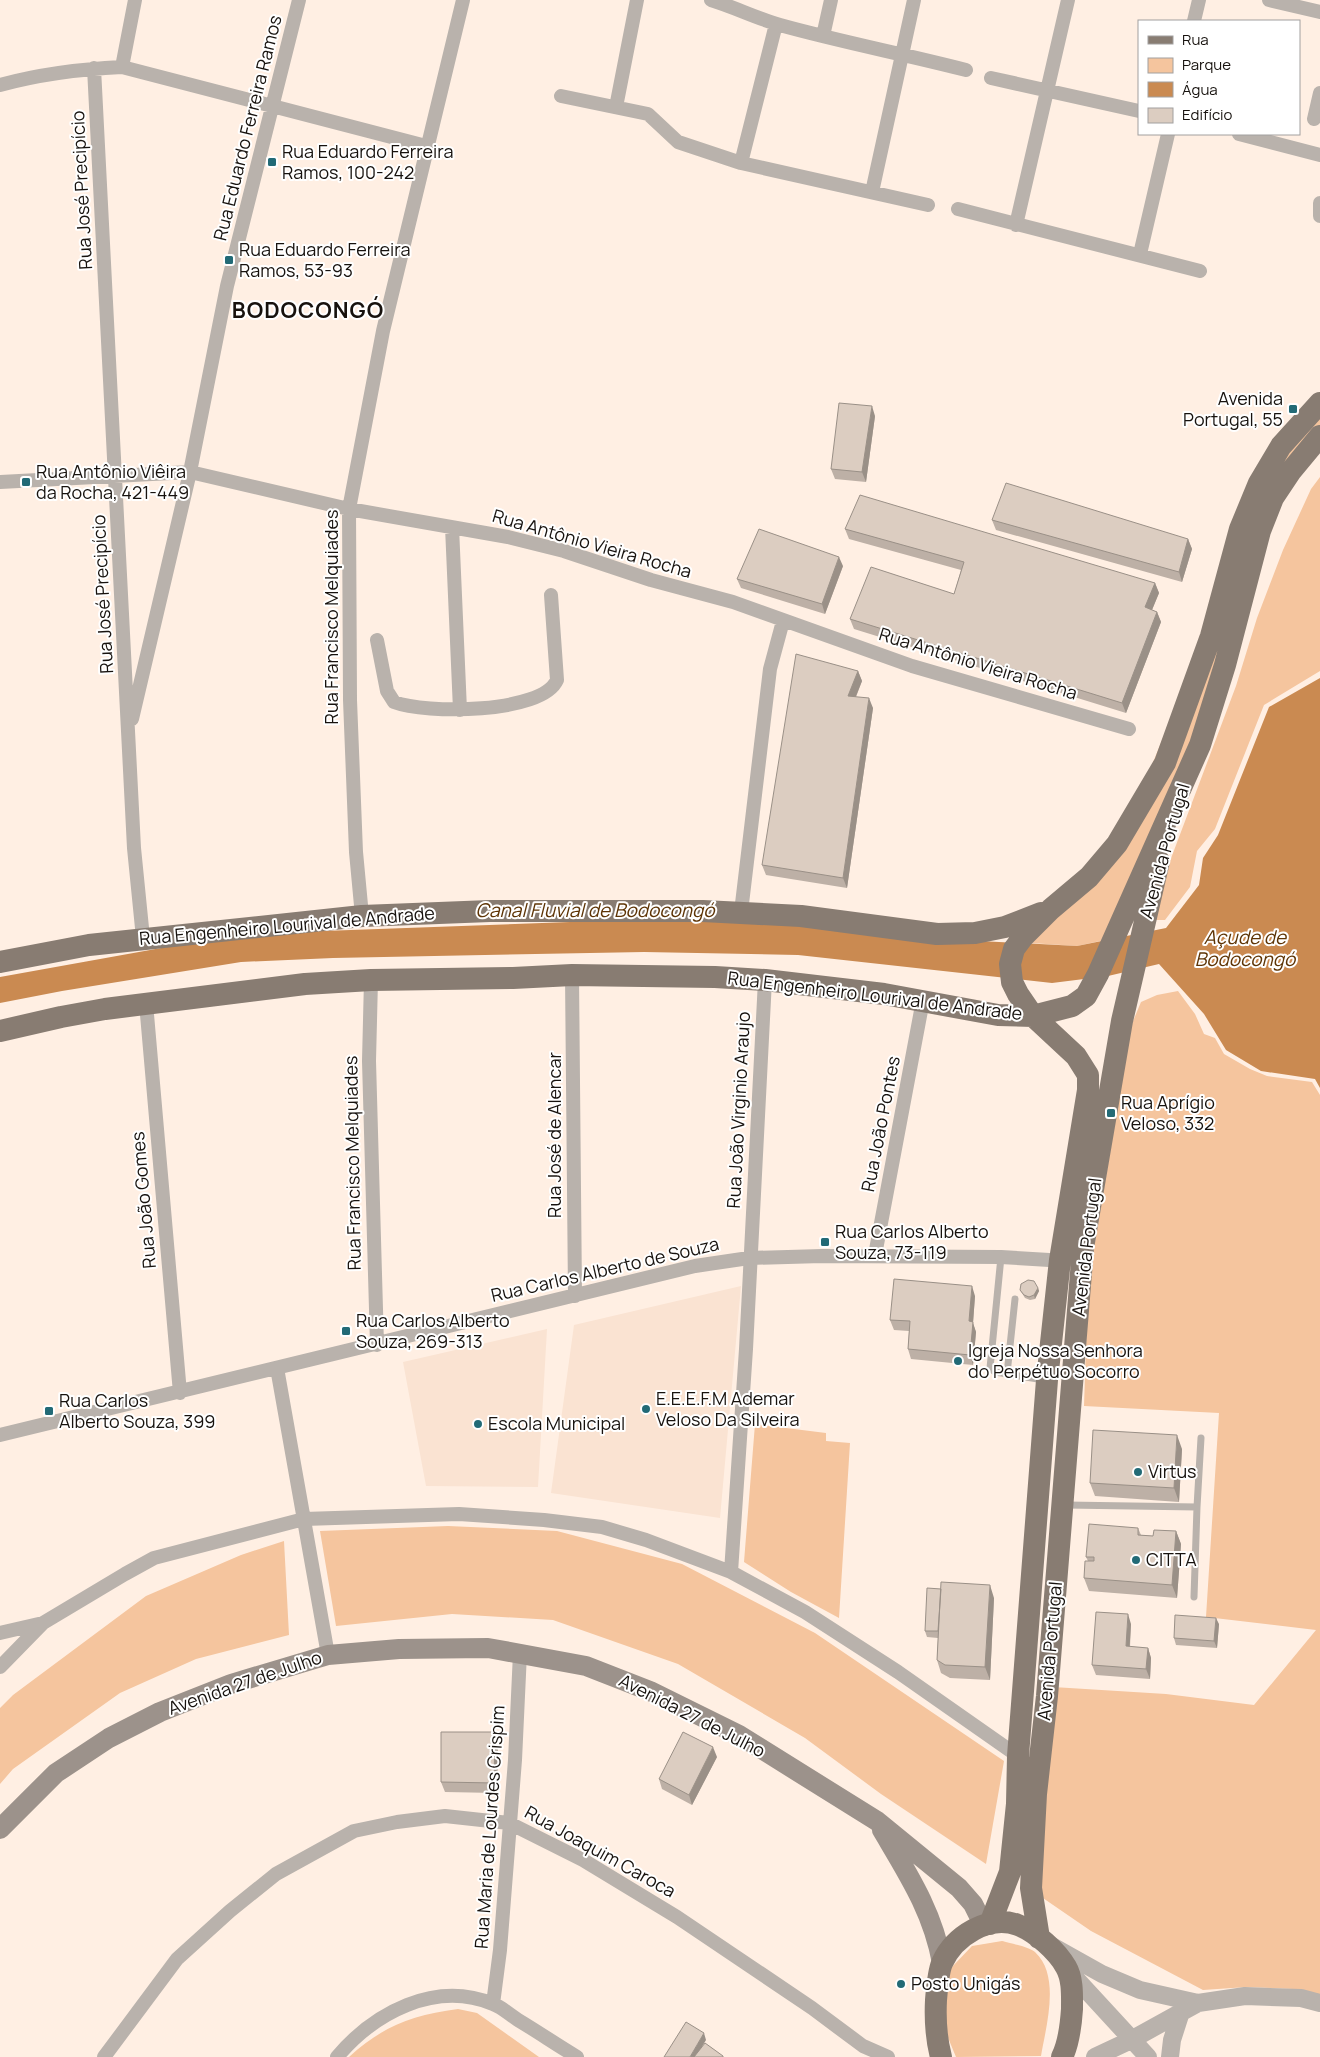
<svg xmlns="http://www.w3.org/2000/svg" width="1320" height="2057" font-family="Manrope,sans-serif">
<rect width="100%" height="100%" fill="#ffefe3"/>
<!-- built -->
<path fill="#fae3d2" d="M741,1286L720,1518L551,1493L574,1325Z
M547,1329L538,1487L426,1486L403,1362Z"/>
<!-- green -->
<path fill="#f5c59e" d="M1320,414V433L1291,465L1210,706L1105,940L1077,946L1030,943L1115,856L1268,479Z
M1320,477V671L1264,705L1215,829L1197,851L1190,887L1165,920H1155L1170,861L1236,686L1257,618L1283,550L1311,489Z
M1178,991L1195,1014L1204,1034L1215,1038L1224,1054L1250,1069L1267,1076L1312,1082L1320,1095V1998L1293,1989L1247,1987L1203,1990L1091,1931L1040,1896L1053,1687L1166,1694L1254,1705L1316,1630L1206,1617L1219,1413L1084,1406L1088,1284L1131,1026L1141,1002L1157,995Z
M755,1424L826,1433V1441L850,1443L839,1618L791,1592L744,1562Z
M448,1526L557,1531L682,1564L815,1633L1004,1761L986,1864L881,1794L805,1738L678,1664L553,1620L452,1614L336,1626L320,1531Z
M284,1541L289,1635L196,1659L120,1693L13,1769L0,1784V1708L13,1695L146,1596L241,1555Z
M1002,1941C1009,1943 1030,1947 1035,1952C1061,1976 1046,2026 1041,2056L956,2057L944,2028L945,1986L951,1968L972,1946Z
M458,2009L477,2013L539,2057H349C383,2026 412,2015 458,2009Z"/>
<!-- water -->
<path fill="#ca8a51" d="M1320,678V1088L1315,1079L1261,1071L1226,1050L1204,1014L1159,964L1108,976L1052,983L798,955L644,952L333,958L241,962L62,991L0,1003V977L239,934L652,919L803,923L980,941L1077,946L1166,928L1199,885L1203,858L1218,835L1269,707Z"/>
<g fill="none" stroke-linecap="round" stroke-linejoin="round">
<!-- service -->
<path stroke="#b9b2ac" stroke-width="7" d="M1001,1257L990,1368L995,1372L1044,1380
M1007,1374L1015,1299
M1066,1505L1197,1507L1194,1597
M1197,1507L1201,1438"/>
<!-- minor -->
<path stroke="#b9b2ac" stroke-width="14" d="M711,0C734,7 756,18 780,25C841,42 904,54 966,70
M1269,0L1320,12
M1194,21L1199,0
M823,36L831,0
M122,67L135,0
M94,68L134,848L143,938
M991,78L1139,111
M0,85C40,74 82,69 122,67L426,146
M561,96L648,114L678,142L741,163L928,205
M616,107L637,0
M1314,119L1320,93
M1239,134L1320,155
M741,163L776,24
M872,192L914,0
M1320,203V216
M958,209L1200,271
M1016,225L1068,0
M1140,254L1168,134
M0,482L190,472L349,509L508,537L564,551L651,580L733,602L912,666L1129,729
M452,527L460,710
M377,640L387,691L394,702C425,714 542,714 557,680L551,595
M132,719L190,472L227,286L299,0
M741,912L770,669L783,621
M362,916L356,852L350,700L349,509L383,331L463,0
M572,975L575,1296
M371,980L369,1061L377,1345
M146,1003L180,1393
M875,1255L923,1000
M277,1368L328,1655
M0,1435L695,1266L749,1258L822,1256L1001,1257L1066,1261
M731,1572L746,1349L765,980
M0,1633L43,1623
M0,1667L43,1623L125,1574L154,1558L304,1519L459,1514L544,1520L602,1527L646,1540L731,1572L805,1612L898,1672L1018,1756
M493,2004L500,1950L515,1760L520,1653
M104,2057L177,1959L230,1911L276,1874L354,1831L397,1822L445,1816L509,1823L583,1860L677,1917L812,2008L863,2046L888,2057
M337,2057C374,2013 435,1980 493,2004C502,2007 510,2015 518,2020C538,2032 557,2045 577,2057"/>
<!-- tertiary -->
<path stroke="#b9b2ac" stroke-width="18" d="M1052,1946L1102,1974L1140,1990L1198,2003L1245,1996L1301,1998L1320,2003
M1067,1969L1148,2057
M1095,2057L1131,2040L1198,2003
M1170,2057L1172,2040L1181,2012"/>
<!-- secondary -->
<path stroke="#9c928b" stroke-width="20" d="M0,1829L56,1773L109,1738L160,1712L231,1684L328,1655L399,1649L488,1648L586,1666L650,1691L739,1735L877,1821L959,1888L973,1904L984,1926
M882,1830C908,1874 933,1912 942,1963"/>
<!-- primary -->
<path stroke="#887c72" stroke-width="22" d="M0,962L89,945L362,916L490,911H703L801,916L937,934L975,933L1005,927L1041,913
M0,1031L61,1017L105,1009L305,984L371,980L513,978L572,975L715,977L765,980L884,994L998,1015L1033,1016L1072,1006L1086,996L1098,974L1200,745L1225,665L1260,531L1273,498L1291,471L1320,436
M990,1924L1010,1872L1017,1804L1018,1756L1047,1380L1060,1260L1088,1090V1075L1076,1056L1033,1016L1018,994L1012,982L1010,964L1014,949L1023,937L1051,909L1089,877L1117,844L1165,763L1211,636L1240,529L1259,483L1281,446L1320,403
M1039,1938L1031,1888L1036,1794L1047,1696L1083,1248L1122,1021L1159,861
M941,2057C936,2038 935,2020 936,2000C937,1989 938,1973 942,1963C954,1936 989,1914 1018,1925C1036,1932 1057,1951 1066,1967C1073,1979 1072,1996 1072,2009C1071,2024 1069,2043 1062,2057"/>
</g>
<!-- wall -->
<path fill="#bdb0a6" d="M875,416L866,482L835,479L831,469Z
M992,520L1188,539L1192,549L1182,582L996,530Z
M845,529L1155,583L1159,593L1152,610L1157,612L1161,622L1126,713L854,629L850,619L954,594L961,570L849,539Z
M843,566L825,614L741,588L737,579Z
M858,671L862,681L856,697L873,708L847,888L766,875L762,865Z
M1038,1288L1039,1291L1035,1299L1030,1300L1025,1298L1020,1290Z
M975,1296L973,1323L976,1332L973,1365L911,1359L908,1349L909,1331L894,1330L890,1320Z
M1182,1449L1179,1502L1095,1496L1090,1483Z
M1138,1528L1141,1535L1153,1536L1176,1531L1181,1544L1177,1598L1089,1591L1084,1578L1088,1561L1086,1557Z
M994,1598L990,1680L950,1678L941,1673L937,1660L938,1638L927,1637L925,1631Z
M1131,1624L1130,1647L1148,1648L1151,1658L1150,1679L1096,1675L1092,1665Z
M1219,1624L1217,1648L1176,1645L1174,1638Z
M498,1742L497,1793L445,1792L441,1782Z
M717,1757L692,1805L662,1789L659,1779Z"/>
<!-- shaded-wall -->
<path fill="#9a9087" d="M872,406L875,416L866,482L862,472Z
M1188,539L1192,549L1182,582L1179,572Z
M839,557L843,566L825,614L822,604Z
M1155,583L1159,593L1149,617L1145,607Z
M1157,612L1161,622L1126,713L1122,703Z
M858,671L862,681L852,706L848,696Z
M869,698L873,708L847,888L843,878Z
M972,1286L975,1296L973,1323L976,1332L973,1365L970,1355L969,1321Z
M1038,1288L1039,1291L1035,1299L1034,1295Z
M1177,1435L1182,1449L1179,1502L1174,1488Z
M1176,1531L1181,1544L1177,1598L1172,1585Z
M990,1585L994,1598L990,1680L985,1667Z
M1128,1614L1131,1624L1129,1656L1126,1646Z
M1216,1618L1219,1624L1217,1648L1214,1641Z
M1148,1648L1151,1658L1150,1679L1146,1669Z
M495,1732L498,1742L497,1793L494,1783Z
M713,1747L717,1757L692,1805L689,1795Z
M704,2033L706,2040L696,2057H690Z"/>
<!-- building -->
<path fill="#dccdc1" stroke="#9a9087" d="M839,403L872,406L862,472L831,469Z
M1006,483L1188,539L1179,572L992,520Z
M860,495L1155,583L1145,607L1157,612L1122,703L850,619L871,567L954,594L964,562L845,529Z
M759,529L839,557L822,604L737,579Z
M796,654L858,671L848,696L869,698L843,878L762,865Z
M894,1279L972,1286L969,1321L973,1322L970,1355L908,1349L910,1321L890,1320Z
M1028,1280L1034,1281L1038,1288L1034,1295L1029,1297L1024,1295L1020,1290L1021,1284Z
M1093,1430L1177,1435L1174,1488L1090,1483Z
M1089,1524L1138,1528V1535L1153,1536L1154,1530L1176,1531L1172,1585L1084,1578L1085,1561H1094V1557H1086Z
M941,1582L990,1585L985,1667L945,1665L937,1660Z
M927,1588L941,1589L938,1631H925Z
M1096,1612L1128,1614L1126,1646L1148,1648L1146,1669L1092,1665Z
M1175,1615L1216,1618L1214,1641L1174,1638Z
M441,1732H495L494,1783L441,1782Z
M683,1732L713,1747L689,1795L659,1779Z
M686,2022L704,2033L690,2057H664Z
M705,2043L723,2056V2057H694Z"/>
<!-- markers -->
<g fill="#226a76" stroke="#fff" stroke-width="2">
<rect x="267" y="157" width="10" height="10" rx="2.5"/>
<rect x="224" y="255" width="10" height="10" rx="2.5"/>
<rect x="1288" y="404" width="10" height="10" rx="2.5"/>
<rect x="21" y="477" width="10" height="10" rx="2.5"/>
<rect x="1106" y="1108" width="10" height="10" rx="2.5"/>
<rect x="820" y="1237" width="10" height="10" rx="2.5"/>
<rect x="341" y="1326" width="10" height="10" rx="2.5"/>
<circle cx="958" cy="1361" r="5"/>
<circle cx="646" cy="1409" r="5"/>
<rect x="44" y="1406" width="10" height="10" rx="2.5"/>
<circle cx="478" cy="1424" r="5"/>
<circle cx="1138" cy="1472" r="5"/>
<circle cx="1136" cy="1560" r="5"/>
<circle cx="901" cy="1984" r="5"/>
</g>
<g text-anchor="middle" stroke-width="4" stroke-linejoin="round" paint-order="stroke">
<!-- street labels -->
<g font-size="18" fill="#17120e" stroke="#fff">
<text transform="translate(248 128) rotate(-76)" y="6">Rua Eduardo Ferreira Ramos</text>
<text transform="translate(82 190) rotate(-93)" y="6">Rua José Precipício</text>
<text transform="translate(592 544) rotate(16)" y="6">Rua Antônio Vieira Rocha</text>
<text transform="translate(103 594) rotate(-93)" y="6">Rua José Precipício</text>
<text transform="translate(332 617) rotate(-90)" y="6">Rua Francisco Melquiades</text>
<text transform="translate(978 664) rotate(17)" y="6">Rua Antônio Vieira Rocha</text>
<text transform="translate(1165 851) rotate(-74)" y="6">Avenida Portugal</text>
<text transform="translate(287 926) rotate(-5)" y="6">Rua Engenheiro Lourival de Andrade</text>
<text transform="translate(875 996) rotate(7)" y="6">Rua Engenheiro Lourival de Andrade</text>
<text transform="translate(739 1110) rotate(-87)" y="6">Rua João Virginio Araujo</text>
<text transform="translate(881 1124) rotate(-79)" y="6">Rua João Pontes</text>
<text transform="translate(555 1135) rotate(-90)" y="6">Rua José de Alencar</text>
<text transform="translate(353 1163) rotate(-91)" y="6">Rua Francisco Melquiades</text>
<text transform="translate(144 1200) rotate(-95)" y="6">Rua João Gomes</text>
<text transform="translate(1087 1247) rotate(-83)" y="6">Avenida Portugal</text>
<text transform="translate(605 1270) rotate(-13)" y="6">Rua Carlos Alberto de Souza</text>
<text transform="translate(1050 1651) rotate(-85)" y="6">Avenida Portugal</text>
<text transform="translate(245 1683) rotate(-19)" y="6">Avenida 27 de Julho</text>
<text transform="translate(692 1716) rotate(27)" y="6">Avenida 27 de Julho</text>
<text transform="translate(490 1827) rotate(-86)" y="6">Rua Maria de Lourdes Crispim</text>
<text transform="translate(600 1852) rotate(29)" y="6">Rua Joaquim Caroca</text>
</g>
<!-- poi labels -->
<g font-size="18" fill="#17120e" stroke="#fff" text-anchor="start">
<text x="282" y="158">Rua Eduardo Ferreira<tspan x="282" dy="21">Ramos, 100-242</tspan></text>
<text x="239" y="256">Rua Eduardo Ferreira<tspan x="239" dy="21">Ramos, 53-93</tspan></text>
<text x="1283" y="405" text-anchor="end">Avenida<tspan x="1283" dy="21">Portugal, 55</tspan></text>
<text x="36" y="478">Rua Antônio Viêira<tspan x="36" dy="21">da Rocha, 421-449</tspan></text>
<text x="1121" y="1109">Rua Aprígio<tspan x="1121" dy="21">Veloso, 332</tspan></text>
<text x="835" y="1238">Rua Carlos Alberto<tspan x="835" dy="21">Souza, 73-119</tspan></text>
<text x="356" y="1327">Rua Carlos Alberto<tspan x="356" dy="21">Souza, 269-313</tspan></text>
<text x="968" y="1357">Igreja Nossa Senhora<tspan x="968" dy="21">do Perpétuo Socorro</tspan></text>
<text x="656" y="1405">E.E.E.F.M Ademar<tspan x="656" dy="21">Veloso Da Silveira</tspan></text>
<text x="59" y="1407">Rua Carlos<tspan x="59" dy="21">Alberto Souza, 399</tspan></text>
<text x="488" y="1430">Escola Municipal</text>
<text x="1148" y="1478">Virtus</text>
<text x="1146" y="1566">CITTA</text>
<text x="911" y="1990">Posto Unigás</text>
</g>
<!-- water labels -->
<g font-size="19" font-style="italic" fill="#5e3405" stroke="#fff">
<text x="595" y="917">Canal Fluvial de Bodocongó</text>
<text x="1245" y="944">Açude de<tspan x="1245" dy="22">Bodocongó</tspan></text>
</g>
<!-- district labels -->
<g font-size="22" font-weight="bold" letter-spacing="1" fill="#17120e" stroke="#fff">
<text x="308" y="318">BODOCONGÓ</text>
</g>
</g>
<!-- legend -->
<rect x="1138" y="20" width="162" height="115" fill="#ffffff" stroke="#a2a09f"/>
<rect x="1148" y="36" width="25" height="8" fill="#887c72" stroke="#a2a09f"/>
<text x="1182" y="45" font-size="15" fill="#17120e">Rua</text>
<rect x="1148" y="58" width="25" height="15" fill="#f5c59e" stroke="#a2a09f"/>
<text x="1182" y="70" font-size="15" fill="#17120e">Parque</text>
<rect x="1148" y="82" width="25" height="15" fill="#ca8a51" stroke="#a2a09f"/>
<text x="1182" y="95" font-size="15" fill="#17120e">Água</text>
<rect x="1148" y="108" width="25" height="15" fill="#dccdc1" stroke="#a2a09f"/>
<text x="1182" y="120" font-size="15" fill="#17120e">Edifício</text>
</svg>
